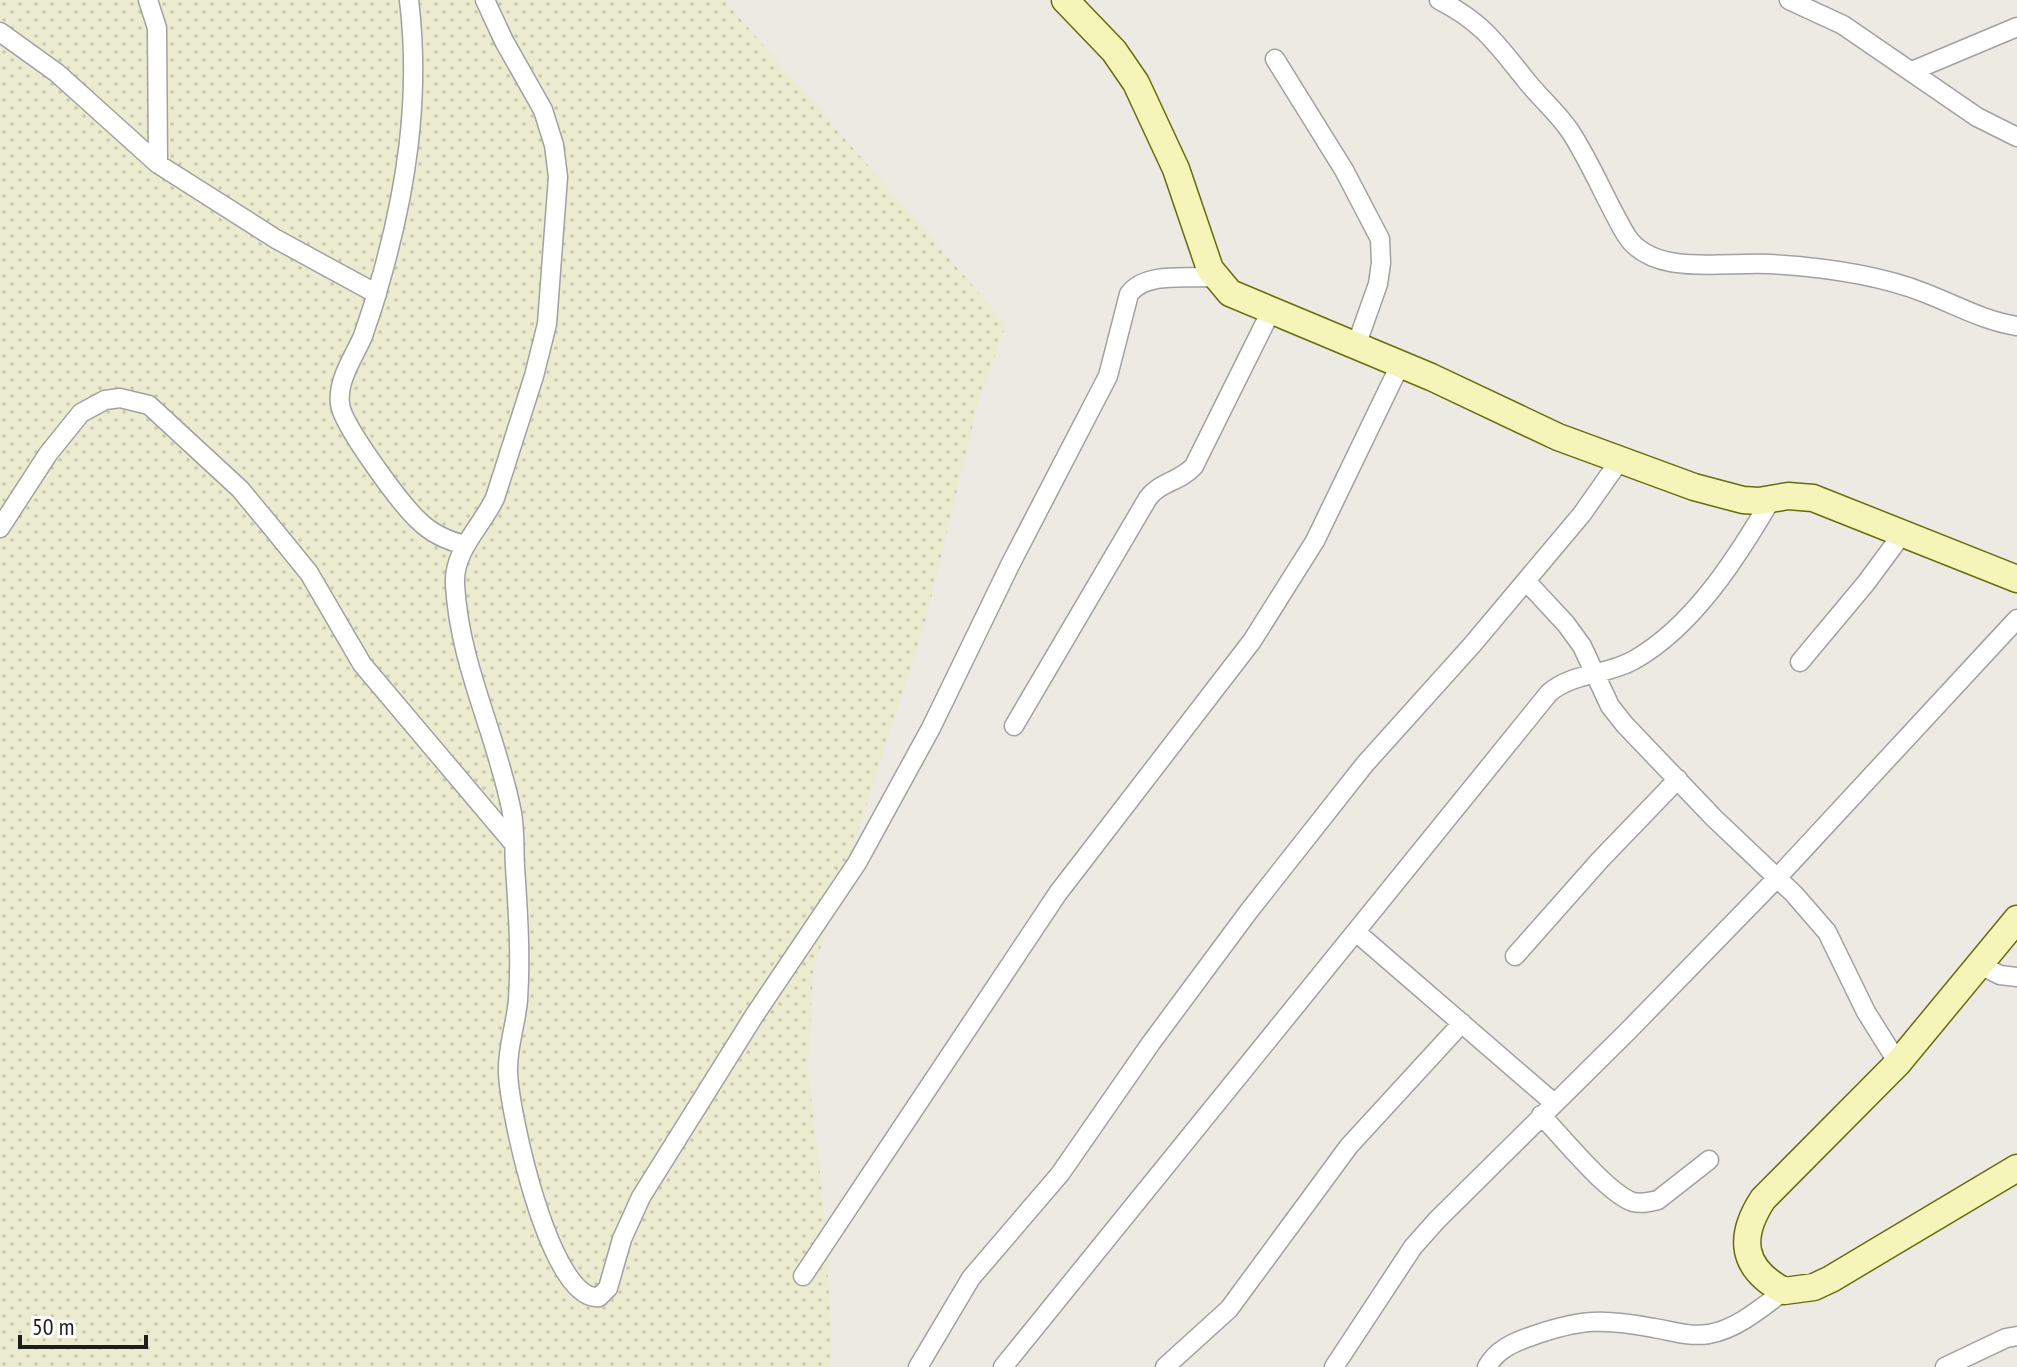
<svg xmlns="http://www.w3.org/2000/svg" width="2017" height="1367" font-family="'PT Sans Narrow',sans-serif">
<defs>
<pattern id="farmland-dots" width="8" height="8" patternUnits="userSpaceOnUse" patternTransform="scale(2)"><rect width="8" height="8" fill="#ebebcf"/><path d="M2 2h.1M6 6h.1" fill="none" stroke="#c9c9b1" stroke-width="1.8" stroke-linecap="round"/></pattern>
</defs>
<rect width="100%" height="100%" fill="#ede9e3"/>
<!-- farmland -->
<path fill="url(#farmland-dots)" d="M0,0H724L1006,324L978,403L926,619L813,971L808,1070L822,1192L832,1337L830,1367H0Z"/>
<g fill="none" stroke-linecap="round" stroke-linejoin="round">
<!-- street casing -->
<g stroke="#a1a1a1" stroke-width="21">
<path id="street" d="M148,0L157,28L158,164
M409,0C421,99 406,194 378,289C374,305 368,320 363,336C354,357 337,380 340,404C342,425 401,504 418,520C432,534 447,541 466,545
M485,0L504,41L543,110L554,145L558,177L547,324L534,376L495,498C482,526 453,551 455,584C459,664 497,735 512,813C515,830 514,849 515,867C518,911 521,956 518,1000C516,1024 507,1048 508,1072C509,1111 550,1303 599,1297L608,1288L622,1239L641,1197L754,1016L857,863L931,728L1010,565L1108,376L1129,294C1146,271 1189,279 1216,277
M1439,0C1482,22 1496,43 1525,79C1539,97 1557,112 1570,131C1591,163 1606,201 1626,235C1653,278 1726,261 1769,264C1820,267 1877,274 1925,293C1956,305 1984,321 2017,326
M1789,0L1843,25L1977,117L2017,137
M0,32L57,73L158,164L276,239L377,294
M1275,59L1344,170L1380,239L1381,263L1378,284L1356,346
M1912,71L2017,27
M0,528L48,454L81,413L105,400L120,398L149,405L240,489L274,530L309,573L362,664L514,844
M1526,581L1566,624L1582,646L1610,706L1625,725L1714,818L1794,894L1827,932L1866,1012L1898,1063
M1800,662L1866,583L1903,533
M1014,726L1148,498C1161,481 1180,482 1194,466L1271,311
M1356,932L1554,1103
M1515,956L1600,860L1678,779
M1980,965L2000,975L2017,977
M1541,1115C1561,1136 1608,1194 1633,1202C1642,1204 1650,1202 1658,1200L1709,1160
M803,1276L1058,893L1252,641L1315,541L1400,365
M918,1367L971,1278L1060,1174L1151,1043L1249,911L1365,764L1472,645L1582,514L1620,460
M1003,1367L1549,693C1573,672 1606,676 1634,660C1694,626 1738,556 1772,498
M1165,1367L1229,1309L1349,1146L1462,1023
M1334,1367L1413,1247L1437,1220L1629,1030L1776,879L2017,619
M1487,1367C1496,1350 1514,1342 1532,1336C1580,1319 1604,1318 1654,1328C1672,1331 1689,1337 1709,1334C1737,1329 1761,1308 1784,1291
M1945,1367L2006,1338L2017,1336"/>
</g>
<!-- secondary casing -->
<g stroke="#686c0b" stroke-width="29">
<path id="secondary" d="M1065,0L1114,51L1136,83L1176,169L1210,269L1230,293L1431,377L1558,437L1694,487L1743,500L1759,501L1788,496L1813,498L2017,579
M2017,919L1898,1063L1763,1199C1738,1237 1741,1268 1784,1291L1814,1287L1831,1279L2017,1168"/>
</g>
<!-- street -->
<use href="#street" stroke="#fff" stroke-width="18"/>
<!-- secondary -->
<use href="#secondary" stroke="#f5f4b9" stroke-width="26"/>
</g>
<!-- scale -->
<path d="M20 1335v12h126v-12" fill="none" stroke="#1d1d1d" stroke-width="4"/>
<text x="32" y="1335" font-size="24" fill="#1d1d1d" stroke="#ffffff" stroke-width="6" paint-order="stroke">50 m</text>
</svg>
